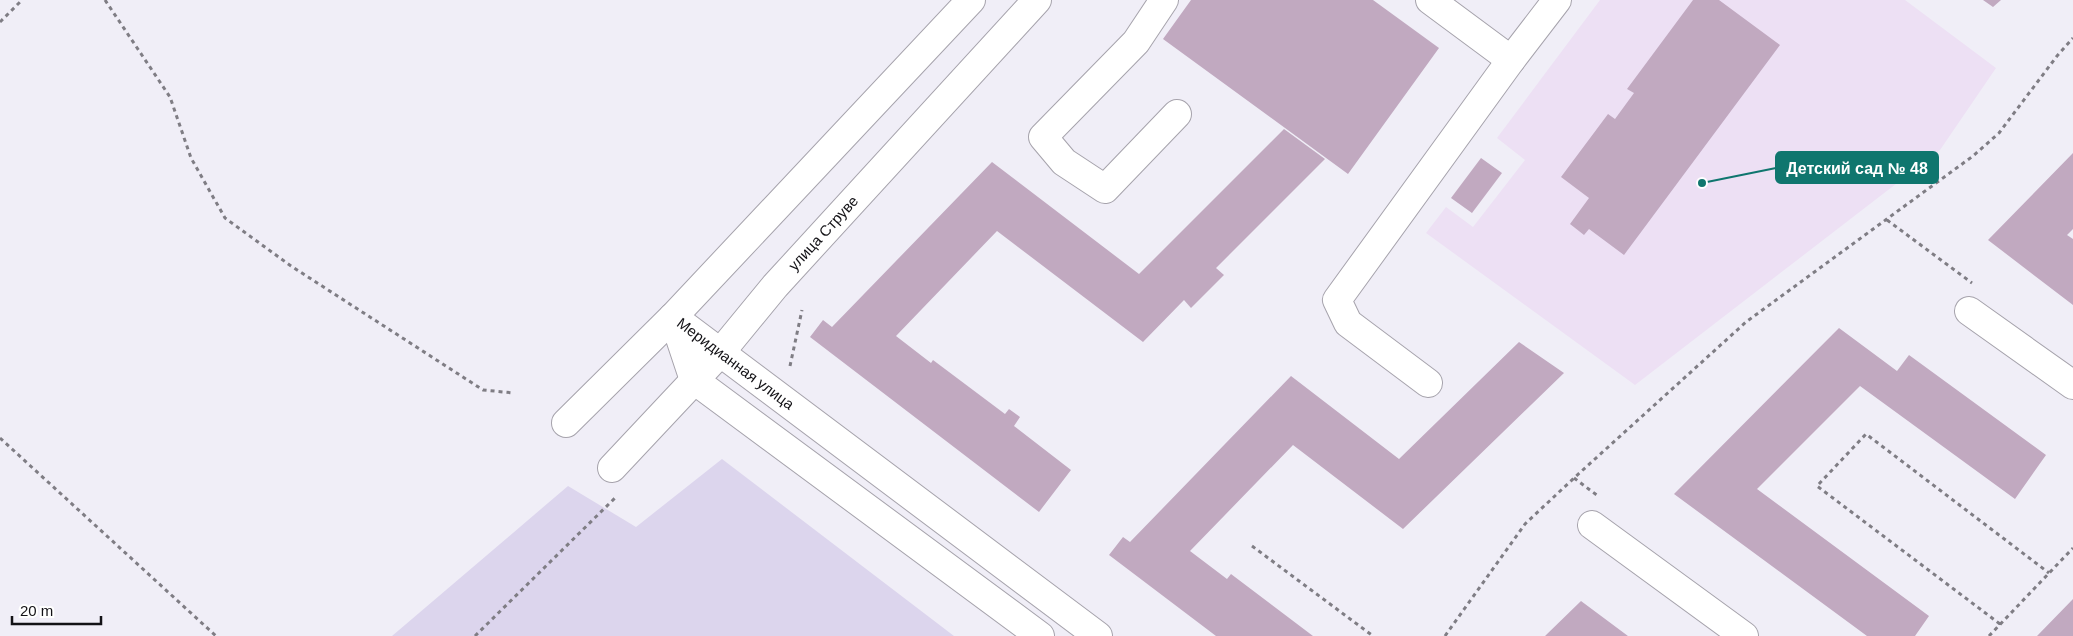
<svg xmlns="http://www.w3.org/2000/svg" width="2073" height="636" font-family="Arial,sans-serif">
<rect width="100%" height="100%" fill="#f0eef7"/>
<!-- education -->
<path fill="#ede0f4" d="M1600,0H1905L1996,68L1940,150L1635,385L1426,233L1446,207L1473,227L1525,160L1497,138Z"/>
<!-- green -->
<path fill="#dcd5ed" d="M722,459L954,636H392L568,486L636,527Z"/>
<!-- building -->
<path fill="#c1a9c0" d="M1191,0H1373L1439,48L1348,174L1163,39Z
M1693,0H1719L1780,45L1624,255L1589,229L1584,235L1570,224L1589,198L1561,177L1608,114L1615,119L1634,93L1627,89Z
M1983,0H2001L1993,7Z
M1284,129L1325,159L1216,268L1224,275L1191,308L1184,300L1143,342L997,231L896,336L931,363L933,360L1005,414L1009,409L1020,417L1014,426L1071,470L1039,512L810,337L823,320L832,327L992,162L1139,274Z
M2073,153V229L2067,235L2073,239V305L1988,240Z
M1481,158L1502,173L1472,213L1451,198Z
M1839,328L1897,371L1909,355L2046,455L2015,499L1860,386L1757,489L1929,616L1915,636H1867L1674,494Z
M1519,342L1564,373L1403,529L1293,445L1190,551L1227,579L1231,574L1313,636H1216L1109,555L1123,537L1130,542L1291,376L1399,459Z
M2073,599V636H2037Z
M1581,601L1628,636H1545Z"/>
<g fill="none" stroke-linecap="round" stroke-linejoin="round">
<!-- minor casing -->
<g stroke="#a6a3ac" stroke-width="30">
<g id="minor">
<path d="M1164,0L1136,42L1043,137L1064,162L1105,189L1177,114"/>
<path d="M1430,0L1511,60"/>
<path d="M1969,311L2073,385"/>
<path id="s1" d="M673,317L1098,636"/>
<path d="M673,317L694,380L1040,636"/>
<path d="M1428,383L1348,323L1337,300L1511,60L1557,0"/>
<path d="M566,423L673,317L971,0"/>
<path id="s2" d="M612,468L720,353L775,286L1037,0"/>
<path d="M1592,525L1744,636"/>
</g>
</g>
<!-- path -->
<path stroke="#7f7d84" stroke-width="3" stroke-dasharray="4 4" stroke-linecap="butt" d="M105,0L170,97L191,158L225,218L291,266L483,390L514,393
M0,22L22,0
M1887,220L1972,283
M790,366L802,310
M0,438L216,636
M1574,478L1598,496
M1252,546L1373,636
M2000,624L1817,486L1866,434L2049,573
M475,636L617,496
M1445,636L1525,524L1574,478L1746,322L1973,156L1999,133L2057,56L2073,38
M1989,636L2073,548"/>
<!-- minor -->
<use href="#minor" stroke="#fff" stroke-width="28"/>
</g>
<g text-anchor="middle" stroke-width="4" stroke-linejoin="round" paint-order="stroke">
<!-- street labels -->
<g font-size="15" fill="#131216" stroke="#fff">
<text dy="5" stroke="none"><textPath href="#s2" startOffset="316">улица Струве</textPath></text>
<text dy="5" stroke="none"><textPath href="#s1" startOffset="78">Меридианная улица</textPath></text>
</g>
</g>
<!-- callouts -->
<path fill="none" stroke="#0f766e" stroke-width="2" d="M1702 183L1776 168"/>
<circle fill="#0f766e" stroke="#fff" stroke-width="2" cx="1702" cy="183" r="5"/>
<rect fill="#0f766e" stroke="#0f766e" stroke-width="2" x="1776" y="152" width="162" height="31" rx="5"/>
<g font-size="16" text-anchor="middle" font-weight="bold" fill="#fff">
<text x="1857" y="174">Детский сад № 48</text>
</g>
<!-- scale -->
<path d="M12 616v8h89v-8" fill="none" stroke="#131216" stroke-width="2.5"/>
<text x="20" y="616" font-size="15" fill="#131216" stroke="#ffffff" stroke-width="4" paint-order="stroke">20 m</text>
</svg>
